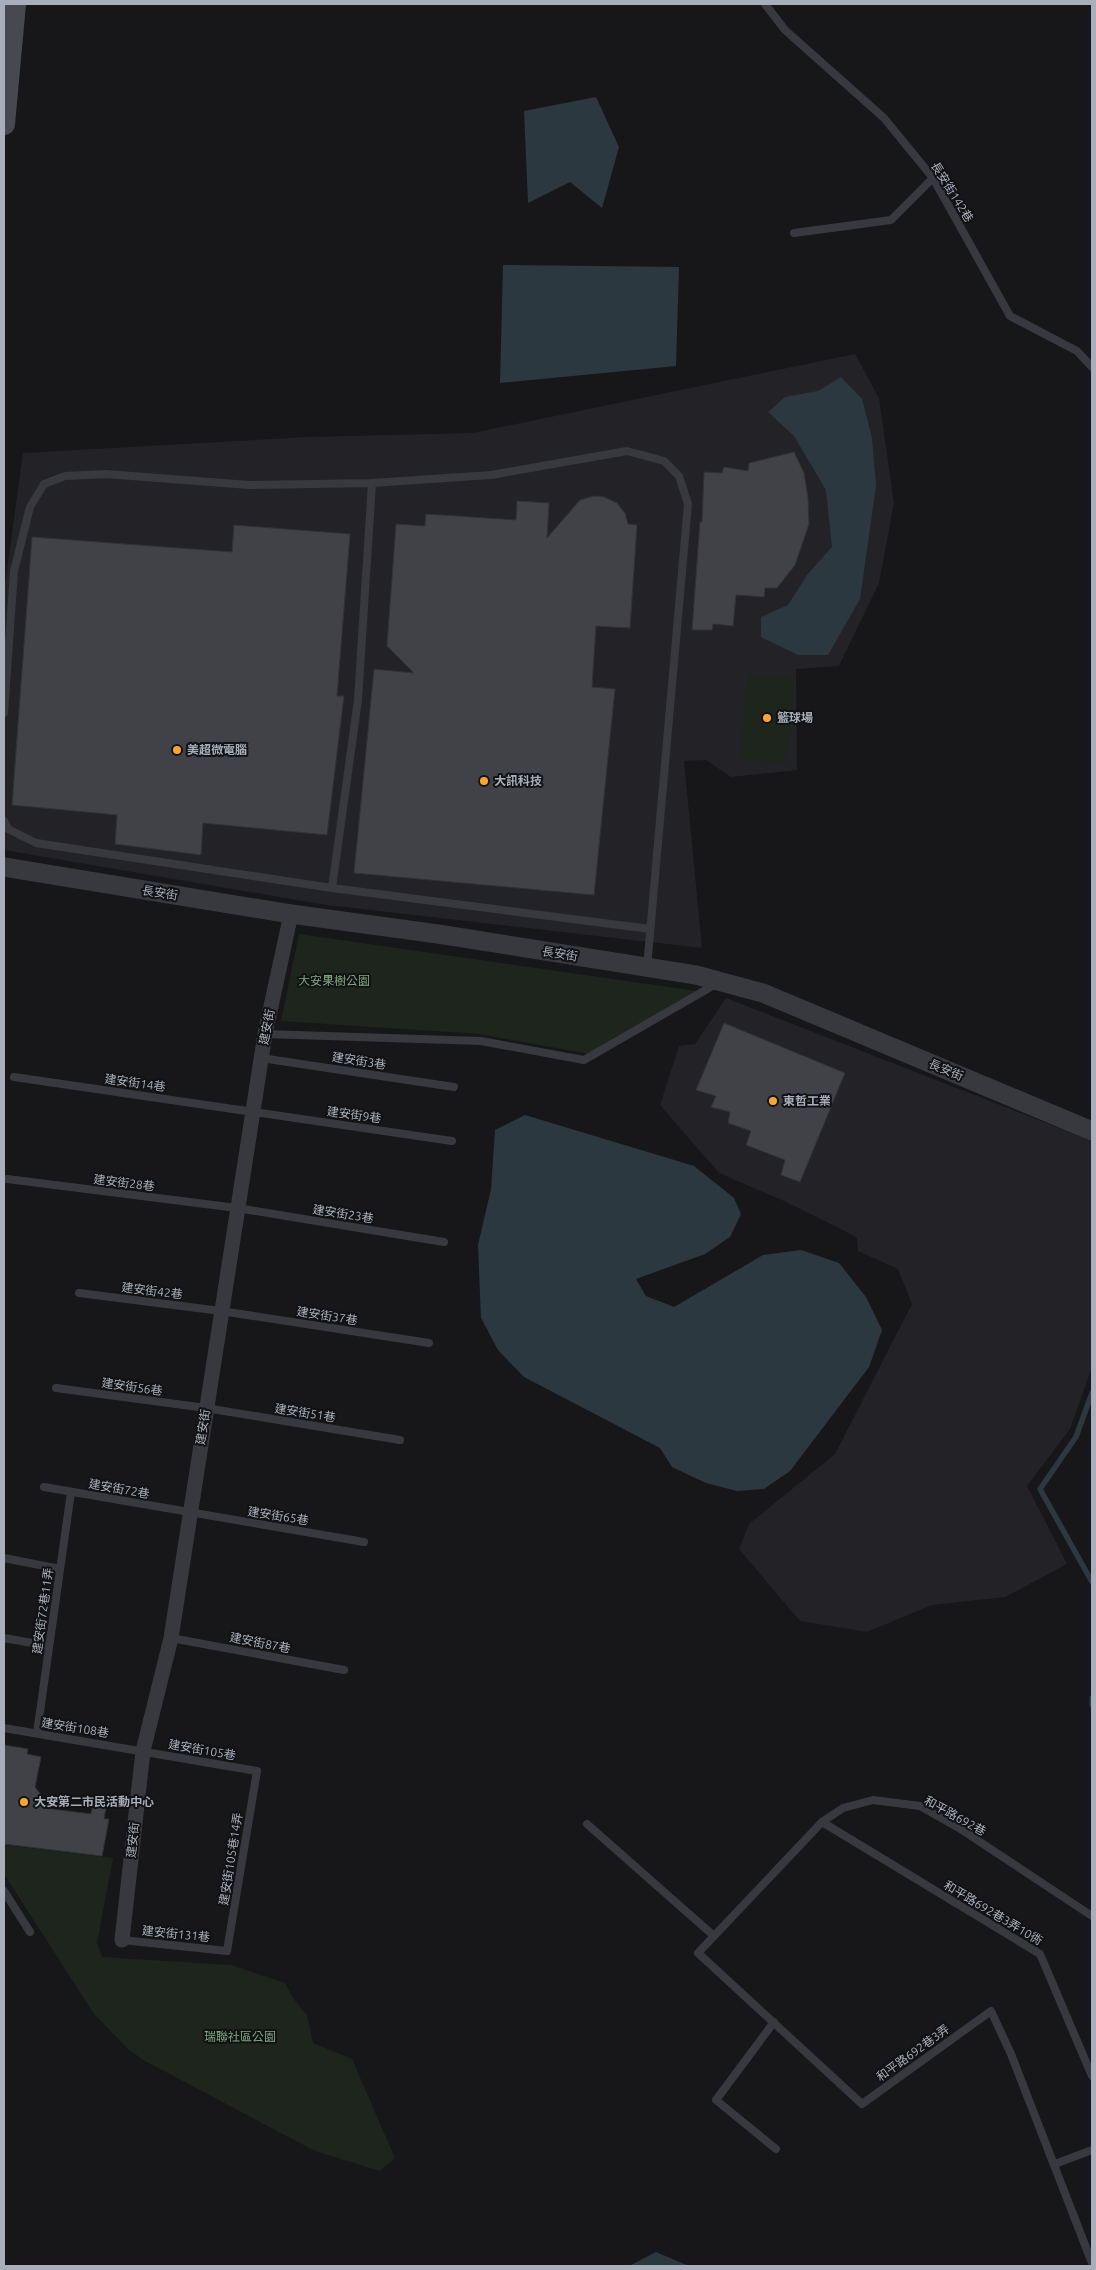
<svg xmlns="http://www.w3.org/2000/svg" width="1096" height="2270" font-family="Ubuntu,'Noto Sans TC',sans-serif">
<rect width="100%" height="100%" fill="#17171a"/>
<!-- built -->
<path fill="#232327" d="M855,354L879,398L894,503L879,583L839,666L796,669L797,770L731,777L706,760L684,761L702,948L327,905L4,850V592L23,453L308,437L473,433Z
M726,998L1092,1141V1367L1070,1429L1027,1486L1067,1564L1005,1597L932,1605L867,1632L800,1621L739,1549L749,1524L835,1454L912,1304L898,1269L858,1251L857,1238L839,1228L784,1201L719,1173L660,1105L679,1046L695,1044Z"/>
<!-- green -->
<path fill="#1d251d" d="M748,674L795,677L787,763L740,759Z
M299,934L697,991L589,1054L479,1034L281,1021Z
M4,1845L113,1858L97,1943L102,1957L231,1965L285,1983L293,1998L307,2015L313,2043L352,2059L395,2158L380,2171L315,2151L145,2061L129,2050L94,2014L4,1874Z"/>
<!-- water -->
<path fill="#2c383f" d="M596,97L619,147L602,208L570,182L528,203L524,111Z
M503,265L679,267L676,366L500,383Z
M841,377L862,399L872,438L876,486L860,599L828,655H798L761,637V617L788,605L807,575L832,547L826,490L794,436L768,412L785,397L818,391Z
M525,1115L694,1166L734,1198L741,1214L730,1237L705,1254L636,1279L646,1296L674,1307L763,1255L801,1250L839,1263L866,1297L882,1330L869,1367L790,1471L764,1489L737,1491L706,1483L672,1467L660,1448L524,1377L498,1350L481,1318L478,1245L491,1189L495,1130Z
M656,2252L689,2266H629Z"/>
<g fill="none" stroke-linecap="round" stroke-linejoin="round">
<!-- stream -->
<path stroke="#2c383f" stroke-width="5.5" d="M1092,1393L1076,1437L1040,1489L1092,1582
M1092,1698V1705"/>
</g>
<!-- building -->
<path fill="#414247" stroke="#313136" d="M794,452L804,473L808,498L809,524L795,565L777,588H765L764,597L736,595L733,626L713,624L712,630H692L700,522H702L704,472L722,473L724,467L748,471L749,463Z
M594,496L604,497L617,503L625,513L628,524L637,525L630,628L596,626L592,687L615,689L594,895L354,873L374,669L414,673L387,646L396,524L425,526L426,514L516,520L517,501L549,503L547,538L580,500Z
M234,525L350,534L337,696H344L327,835L203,823L201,855L115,844L117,815L12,805L32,537L232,552Z
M724,1023L845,1073L800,1182L781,1175L785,1160L746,1145L751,1131L728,1123L730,1112L711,1107L716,1096L696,1090Z
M4,1745L28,1749L27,1754L41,1757L35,1787L44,1799L43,1808L91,1814L93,1806L106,1807L104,1819H109L102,1856L4,1844Z"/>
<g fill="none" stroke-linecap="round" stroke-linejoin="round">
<!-- service -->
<path stroke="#38393f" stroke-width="8" d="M765,4L785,30L884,118L933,178L1010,316L1077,351L1092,367
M794,233L891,220L933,178
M4,713L14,571L30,507L44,484L65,476L106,474L249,485L372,483L491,475L627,451L664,461L679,476L688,504L647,967
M4,821L8,829L36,843L332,888L650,929
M332,888L358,700L372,483
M265,1034L481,1041L584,1060L716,984
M261,1058L454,1087
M14,1077L452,1141
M7,1179L237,1208L444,1242
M79,1293L221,1311L429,1343
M56,1388L206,1408L400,1440
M44,1487L364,1542
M4,1558L60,1569
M4,1638L49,1646
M171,1638L344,1670
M4,1728L257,1771L227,1951L122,1940
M37,1733L71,1492
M822,1822L1040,1954L1092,2076
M587,1824L714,1936
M4,1891L30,1932
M1092,1916L959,1828L920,1806L873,1800L843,1808L822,1822L698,1953L862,2104L991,2011L1011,2054L1092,2263
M774,2022L716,2100L776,2149
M1055,2164L1092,2150"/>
<!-- minor -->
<path stroke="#38393f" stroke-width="15" d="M122,1940L143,1751L171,1638L265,1034L291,914"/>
<!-- tertiary -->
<path stroke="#38393f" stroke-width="19" d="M4,867L291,914L438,934L696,975L763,993L1092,1131"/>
<!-- secondary -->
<path stroke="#46494f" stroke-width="22" d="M4,124L15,4"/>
</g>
<!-- markers -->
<g fill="#ffa62a" stroke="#121215" stroke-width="2">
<circle cx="767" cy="718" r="5"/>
<circle cx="177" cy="750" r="5"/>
<circle cx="484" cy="781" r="5"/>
<circle cx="773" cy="1101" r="5"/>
<circle cx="24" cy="1802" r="5"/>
</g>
<g text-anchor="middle" stroke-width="4" stroke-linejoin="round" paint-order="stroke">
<!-- street labels -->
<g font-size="12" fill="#a8afba" stroke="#121215">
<text transform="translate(952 192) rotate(58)" y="4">長安街142巷</text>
<text transform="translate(160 893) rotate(9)" y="4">長安街</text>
<text transform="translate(560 954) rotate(9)" y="4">長安街</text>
<text transform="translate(267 1027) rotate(-79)" y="4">建安街</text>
<text transform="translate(359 1061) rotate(9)" y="4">建安街3巷</text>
<text transform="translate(946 1070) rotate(23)" y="4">長安街</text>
<text transform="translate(135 1083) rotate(8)" y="4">建安街14巷</text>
<text transform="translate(354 1115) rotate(8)" y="4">建安街9巷</text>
<text transform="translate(124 1183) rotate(7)" y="4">建安街28巷</text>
<text transform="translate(343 1214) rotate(9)" y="4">建安街23巷</text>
<text transform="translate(152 1291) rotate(7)" y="4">建安街42巷</text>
<text transform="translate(327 1316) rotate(9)" y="4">建安街37巷</text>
<text transform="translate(132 1387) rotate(8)" y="4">建安街56巷</text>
<text transform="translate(305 1413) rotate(9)" y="4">建安街51巷</text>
<text transform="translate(203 1427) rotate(-81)" y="4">建安街</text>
<text transform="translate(119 1489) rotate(10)" y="4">建安街72巷</text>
<text transform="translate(278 1516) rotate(9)" y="4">建安街65巷</text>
<text transform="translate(43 1611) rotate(-82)" y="4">建安街72巷11弄</text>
<text transform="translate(260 1643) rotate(11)" y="4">建安街87巷</text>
<text transform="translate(75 1728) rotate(9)" y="4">建安街108巷</text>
<text transform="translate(202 1750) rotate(10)" y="4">建安街105巷</text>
<text transform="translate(955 1816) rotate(29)" y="4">和平路692巷</text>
<text transform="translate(133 1840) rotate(-84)" y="4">建安街</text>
<text transform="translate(231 1859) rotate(-81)" y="4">建安街105巷14弄</text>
<text transform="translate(993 1913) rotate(31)" y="4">和平路692巷3弄10衖</text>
<text transform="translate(176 1934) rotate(6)" y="4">建安街131巷</text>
<text transform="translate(913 2053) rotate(-36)" y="4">和平路692巷3弄</text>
</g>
<!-- poi labels -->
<g font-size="12" font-weight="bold" fill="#a8afba" stroke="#121215" text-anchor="start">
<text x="777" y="722">籃球場</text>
<text x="187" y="754">美超微電腦</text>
<text x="494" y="785">大訊科技</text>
<text x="783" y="1105">東哲工業</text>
<text x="34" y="1806">大安第二市民活動中心</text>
</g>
<!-- park labels -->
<g font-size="12" fill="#7ea77e" stroke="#121215">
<text x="334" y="985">大安果樹公園</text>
<text x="240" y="2041">瑞聯社區公園</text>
</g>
</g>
<!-- border -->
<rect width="1096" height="2270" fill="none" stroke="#a8afba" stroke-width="10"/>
</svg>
